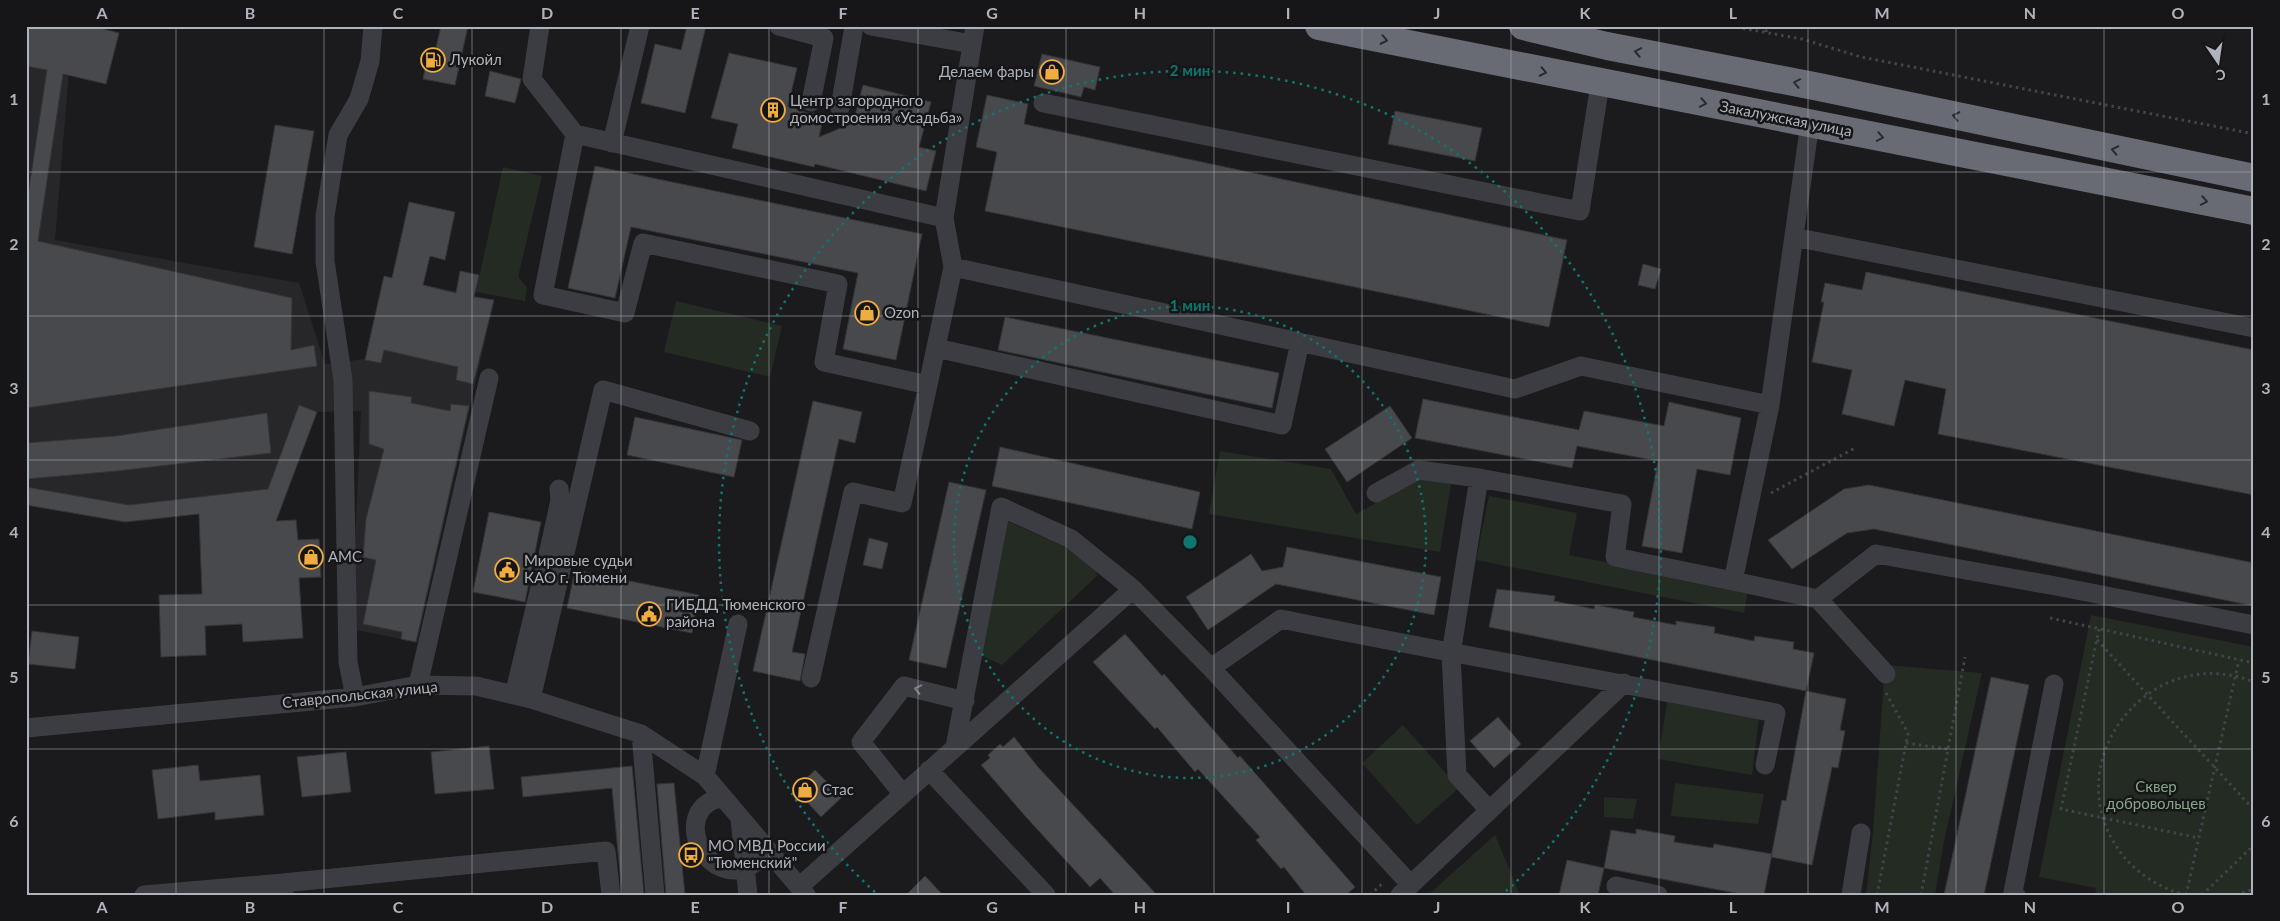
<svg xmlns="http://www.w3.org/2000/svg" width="2280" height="921" font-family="Lato,sans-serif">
<rect width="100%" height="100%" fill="#1b1b1d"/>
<!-- built -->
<path fill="#27272a" d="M26,26L70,59L55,240L299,283L325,364L365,359L384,276L494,300L417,642L351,629L361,411L317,412L282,505L261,507L26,505Z"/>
<!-- green -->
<path fill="#232b23" d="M503,167L542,176L518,277L527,287L525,301L476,292Z
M676,301L782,326L770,377L664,352Z
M1220,451L1331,469L1356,514L1420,479L1451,484L1440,552L1209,514Z
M1489,496L1577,513L1569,555L1748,590L1744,613L1476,560Z
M1005,520L1067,548L1095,565L1097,576L1002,665L978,654Z
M2091,615L2254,647V895H2095L2096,888L2039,877Z
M1885,665L1982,673L1944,841L1935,895H1866L1873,831Z
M1667,702L1759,718L1752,775L1658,759Z
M1403,725L1459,788L1417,825L1362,763Z
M1675,783L1764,794L1758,824L1671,816Z
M1604,797L1637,799L1633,819L1604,817Z
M1495,835L1520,895H1428Z"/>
<!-- building -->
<path fill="#48494d" stroke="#353539" d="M26,26H92L119,33L106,84L63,74L38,241L292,298L291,350L314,345L317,366L26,408V208L47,70L26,66Z
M441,26H468L455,85L423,79L428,54L434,56Z
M687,26H706L685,113L641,103L655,44L681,50Z
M729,53L797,68L788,106L808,113L824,114L819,137L853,123L863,85L931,102L919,147L936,151L926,191L815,164L814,167L732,148L738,124L711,118Z
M1042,54L1100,67L1095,90L1084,87L1081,97L1034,86Z
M490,71L521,79L515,103L485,96Z
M987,95L1028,104L1024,124L1567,240L1549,327L985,211L997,152L976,147Z
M1395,111L1482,128L1475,161L1388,144Z
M275,125L314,131L292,254L254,247Z
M595,166L922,234L896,360L843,349L858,273L631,227L615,298L568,288Z
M409,202L455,212L445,260L430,256L423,285L456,293L460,271L479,275L474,297L494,300L473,384L456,380L458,367L384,350L381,363L365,360L384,276L392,278Z
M1643,264L1661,269L1655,289L1638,285Z
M1866,272L2254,350V495L1938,434L1946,389L1905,380L1894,426L1842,414L1852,370L1812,362L1824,302H1821L1825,283L1862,290Z
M1005,317L1279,373L1272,408L998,350Z
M369,391L412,397L411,403L450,411L451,404L469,406L416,642L401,639L402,632L363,624L376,560L363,557L366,519L384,449L369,444Z
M1423,399L1579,430L1584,411L1664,426L1669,402L1741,418L1730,475L1697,469L1682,553L1642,546L1658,461L1577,446L1572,468L1415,438Z
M813,401L862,412L855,443L839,439L792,652L805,654L800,681L753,671Z
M299,405L317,412L276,521L296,520L298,540L319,539L321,577L299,578L303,638L243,642L242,624L205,626L206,655L161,657L159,595L202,594L199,514L125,522L26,505V487L129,505L268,489Z
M1390,406L1412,438L1347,482L1325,449Z
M267,413L271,453L117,471L26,479V443L116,436Z
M635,417L742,440L734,477L627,455Z
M1000,447L1200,492L1192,529L992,486Z
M949,482L986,490L946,668L909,660Z
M1869,485L2254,563V606L1874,529L1847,533L1792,569L1768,540L1844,489Z
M489,512L541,522L525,602L473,592Z
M869,538L888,543L882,569L863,565Z
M1287,547L1441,577L1434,615L1276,584L1208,630L1186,597L1251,554L1262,571L1283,567Z
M575,570L699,595L692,633L567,608Z
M1497,589L1555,596L1554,601L1594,609L1595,605L1634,612L1633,617L1676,625V621L1715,627L1714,633L1754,641L1755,636L1794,642L1793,649L1814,653L1806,691L1489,627Z
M32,631L79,637L75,669L28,664Z
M1125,634L1162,676L1164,674L1238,758L1240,756L1355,887L1346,895H1306L1284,867L1281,869L1256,840L1260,837L1198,769L1195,772L1157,727L1155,729L1093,662Z
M1991,677L2029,685L1984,895H1944Z
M1806,691L1846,699L1840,730L1845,731L1838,768L1832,767L1812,865L1771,857L1782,800L1786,801Z
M1498,717L1521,744L1494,768L1470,741Z
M1014,737L1038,767L1157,895H1115L1100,878L1090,887L1026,817L981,765L990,758L988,755L1000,744L1003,747Z
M489,746L494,789L435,794L431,752Z
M346,752L351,792L302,797L297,757Z
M198,765L200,781L260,775L264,815L215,820V812L158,819L152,770Z
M632,766L634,787L644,895H622L612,788L523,797L521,777Z
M815,770L842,797L821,817L795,789Z
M674,783L685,895H666L657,784Z
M1636,829L1675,836L1674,842L1713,848L1714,844L1772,854L1764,895H1746L1604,868L1611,830L1636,834Z
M1567,860L1604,868L1598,895H1559Z
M925,876L943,895H906Z"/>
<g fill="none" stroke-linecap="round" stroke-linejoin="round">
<!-- path -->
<path stroke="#424449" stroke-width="3" stroke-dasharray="2.5 4" stroke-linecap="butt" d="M1730,26L1802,39L1861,57L2254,134
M1766,32L1767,26
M1771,493L1855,448
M2050,618L2254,663
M2099,629L2061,809L2199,838
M2097,640L2254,810
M1906,743L1948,749
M1370,895L1384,882
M1877,895L1908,733L1885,691
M1921,895L1965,657
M2186,895C2162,889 2141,876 2125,858C2050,769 2147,639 2254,682
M2186,895L2239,660
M2202,895L2254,845
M2236,895L2254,889"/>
<!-- minor -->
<path stroke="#3c3d42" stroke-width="19" d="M540,26L532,79L575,134L543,295L625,313L643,243L838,284L824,362L928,385L953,267L944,218L975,26
M779,26L824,38L811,102
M871,26L972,44
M1043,103L1580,211L1600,84
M840,108L854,26
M575,134L944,218
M612,143L640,26
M1794,237L2254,328
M953,267L1515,389L1581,366L1770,405
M936,348L1282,425L1300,342
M1376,493L1418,470L1479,478
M1733,581L1818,599L1876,554L2056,586L2254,625
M1818,599L1886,674
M1211,668L1281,619C1446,653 1611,681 1776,713L1765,765
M811,678L853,492L902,503L928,385
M418,685L489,378
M514,695L550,546L560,500L559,489
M355,697L348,662L343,380L325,261V216L338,135L359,99L370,61L373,26
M531,699L603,390L750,431
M26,728L355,697L418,685L476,686L531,699L641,734L705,776L806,895
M641,734L655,895
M955,747L1001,507L1071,539L1133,589L1211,668L1411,885
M929,770L1046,895
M705,776L738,624
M902,793L861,742L904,686L965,701
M723,797C718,799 712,800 708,803C676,825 710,886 750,866C756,863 762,855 767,850
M1489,810L1457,775L1451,654L1479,478L1622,504L1615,557L1733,581L1770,405L1810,123
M740,819L748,895
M283,883L606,851L611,895
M1616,886L1658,895
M799,887L1133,589
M144,895L283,883L284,894
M1400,895L1624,683
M1851,895L1861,833
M2016,895L2013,892L2054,684"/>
<!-- highway -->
<path stroke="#686b73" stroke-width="28" d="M1319,26C1630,90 1942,149 2254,211
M1523,26L1607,46L1819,87L2254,178"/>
</g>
<!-- one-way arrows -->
<defs><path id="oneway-chevron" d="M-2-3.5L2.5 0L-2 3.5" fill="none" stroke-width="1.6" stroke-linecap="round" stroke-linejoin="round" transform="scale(1.25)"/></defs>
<g stroke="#2a2b2f">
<use href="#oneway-chevron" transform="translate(1384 40) rotate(12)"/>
<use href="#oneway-chevron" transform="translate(1638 52) rotate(-169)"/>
<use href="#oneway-chevron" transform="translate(1543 72) rotate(12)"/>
<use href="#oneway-chevron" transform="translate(1797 83) rotate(-169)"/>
<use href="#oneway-chevron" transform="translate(1703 103) rotate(11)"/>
<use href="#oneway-chevron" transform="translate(1956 116) rotate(-168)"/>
<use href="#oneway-chevron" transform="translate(1880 137) rotate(11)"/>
<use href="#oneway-chevron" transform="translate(2115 150) rotate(-168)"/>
<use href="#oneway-chevron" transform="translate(2204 201) rotate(11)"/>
</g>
<use stroke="#7b7e85" href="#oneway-chevron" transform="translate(918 689) rotate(-167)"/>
<!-- grid -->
<path fill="none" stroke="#aeb3bc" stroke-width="1" stroke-opacity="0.55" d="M176,26V895M324,26V895M472,26V895M621,26V895M769,26V895M918,26V895M1066,26V895M1214,26V895M1362,26V895M1511,26V895M1659,26V895M1808,26V895M1956,26V895M2104,26V895M26,172H2254M26,316H2254M26,460H2254M26,605H2254M26,749H2254"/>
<!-- distance rings -->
<g fill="none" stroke="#0f766e" stroke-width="2.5" stroke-dasharray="2.5 5">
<circle cx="1190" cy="542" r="236"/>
<path d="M875 892A471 471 0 1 1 1505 892"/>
</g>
<!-- icons -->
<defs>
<g id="fuel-ring" transform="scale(1.25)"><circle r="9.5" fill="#161618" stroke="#efac41" stroke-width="1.5"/><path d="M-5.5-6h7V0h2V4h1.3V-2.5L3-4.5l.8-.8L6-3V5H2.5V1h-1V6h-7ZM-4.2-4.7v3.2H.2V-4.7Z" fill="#efac41"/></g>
<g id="shop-ring" transform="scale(1.25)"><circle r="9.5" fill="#161618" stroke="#efac41" stroke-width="1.5"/><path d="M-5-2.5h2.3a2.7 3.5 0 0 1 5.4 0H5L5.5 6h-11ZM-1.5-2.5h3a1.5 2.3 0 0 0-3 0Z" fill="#efac41"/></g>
<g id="building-ring" transform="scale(1.25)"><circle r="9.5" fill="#161618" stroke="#efac41" stroke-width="1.5"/><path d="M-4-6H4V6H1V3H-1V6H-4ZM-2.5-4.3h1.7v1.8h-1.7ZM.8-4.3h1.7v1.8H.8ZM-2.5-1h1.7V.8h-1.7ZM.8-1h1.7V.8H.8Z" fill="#efac41"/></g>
<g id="civic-ring" transform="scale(1.25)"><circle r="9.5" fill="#161618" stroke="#efac41" stroke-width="1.5"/><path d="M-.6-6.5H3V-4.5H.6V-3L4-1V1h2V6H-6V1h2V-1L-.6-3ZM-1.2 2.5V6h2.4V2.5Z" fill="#efac41"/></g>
<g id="bus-ring" transform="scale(1.25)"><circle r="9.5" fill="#161618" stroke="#efac41" stroke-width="1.5"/><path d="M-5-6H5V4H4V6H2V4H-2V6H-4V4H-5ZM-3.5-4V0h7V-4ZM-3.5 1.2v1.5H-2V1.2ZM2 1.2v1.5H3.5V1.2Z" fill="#efac41"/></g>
</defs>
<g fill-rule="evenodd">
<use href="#fuel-ring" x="433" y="60"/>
<use href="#shop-ring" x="1052" y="72"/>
<use href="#building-ring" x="773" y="110"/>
<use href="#shop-ring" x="867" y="313"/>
<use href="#shop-ring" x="311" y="557"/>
<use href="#civic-ring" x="507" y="570"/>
<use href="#civic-ring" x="649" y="614"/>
<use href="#shop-ring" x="805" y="790"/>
<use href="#bus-ring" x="691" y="855"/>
</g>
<g text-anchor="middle" stroke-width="5" stroke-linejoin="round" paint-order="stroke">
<!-- poi labels -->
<g font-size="15" fill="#aeb3bc" stroke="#161618" text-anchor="start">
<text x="450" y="65">Лукойл</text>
<text x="1034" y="77" text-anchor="end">Делаем фары</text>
<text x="790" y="106">Центр загородного<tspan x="790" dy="17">домостроения «Усадьба»</tspan></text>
<text x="884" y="318">Ozon</text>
<text x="328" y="562">АМС</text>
<text x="524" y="566">Мировые судьи<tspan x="524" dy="17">КАО г. Тюмени</tspan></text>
<text x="666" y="610">ГИБДД Тюменского<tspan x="666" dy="17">района</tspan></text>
<text x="822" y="795">Стас</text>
<text x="708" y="851">МО МВД России<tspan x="708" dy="17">"Тюменский"</tspan></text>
</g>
<!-- street labels -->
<g font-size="15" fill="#aeb3bc" stroke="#161618">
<text transform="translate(1786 119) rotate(11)" y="5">Закалужская улица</text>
<text transform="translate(360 695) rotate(-6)" y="5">Ставропольская улица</text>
</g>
<!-- park labels -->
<g font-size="15" fill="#85a786" stroke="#161618">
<text x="2156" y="792">Сквер<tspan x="2156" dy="17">добровольцев</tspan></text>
</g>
</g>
<circle cx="1190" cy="542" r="8" fill="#0f766e" stroke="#161618" stroke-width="2.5"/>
<g font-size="15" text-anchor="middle" font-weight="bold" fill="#0f766e" stroke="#161618" stroke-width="5" stroke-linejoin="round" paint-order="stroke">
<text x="1190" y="76">2 мин</text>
<text x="1190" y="311">1 мин</text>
</g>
<!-- border -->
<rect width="2280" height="921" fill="none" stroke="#161618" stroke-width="55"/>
<!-- north arrow -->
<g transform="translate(2218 62) rotate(167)" stroke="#161618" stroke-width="4" paint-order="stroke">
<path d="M0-4L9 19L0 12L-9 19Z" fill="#aeb3bc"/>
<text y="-8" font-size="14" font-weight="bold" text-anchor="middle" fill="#aeb3bc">С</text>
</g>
<rect x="28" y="28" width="2224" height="866" fill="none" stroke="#aeb3bc" stroke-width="2"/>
<g font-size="16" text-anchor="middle" font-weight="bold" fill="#aeb3bc">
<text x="102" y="19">A</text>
<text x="250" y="19">B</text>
<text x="398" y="19">C</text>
<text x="547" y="19">D</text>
<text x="695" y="19">E</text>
<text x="843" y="19">F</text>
<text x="992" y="19">G</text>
<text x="1140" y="19">H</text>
<text x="1288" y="19">I</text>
<text x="1437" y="19">J</text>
<text x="1585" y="19">K</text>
<text x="1733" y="19">L</text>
<text x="1882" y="19">M</text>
<text x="2030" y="19">N</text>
<text x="2178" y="19">O</text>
<text x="14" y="105">1</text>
<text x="2266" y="105">1</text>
<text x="14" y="250">2</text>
<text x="2266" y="250">2</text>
<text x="14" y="394">3</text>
<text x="2266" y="394">3</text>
<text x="14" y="538">4</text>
<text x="2266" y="538">4</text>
<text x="14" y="683">5</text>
<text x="2266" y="683">5</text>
<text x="14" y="827">6</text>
<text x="2266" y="827">6</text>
<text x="102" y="913">A</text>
<text x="250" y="913">B</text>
<text x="398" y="913">C</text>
<text x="547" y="913">D</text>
<text x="695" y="913">E</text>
<text x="843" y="913">F</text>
<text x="992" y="913">G</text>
<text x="1140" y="913">H</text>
<text x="1288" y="913">I</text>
<text x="1437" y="913">J</text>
<text x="1585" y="913">K</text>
<text x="1733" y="913">L</text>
<text x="1882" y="913">M</text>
<text x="2030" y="913">N</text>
<text x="2178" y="913">O</text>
</g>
</svg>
